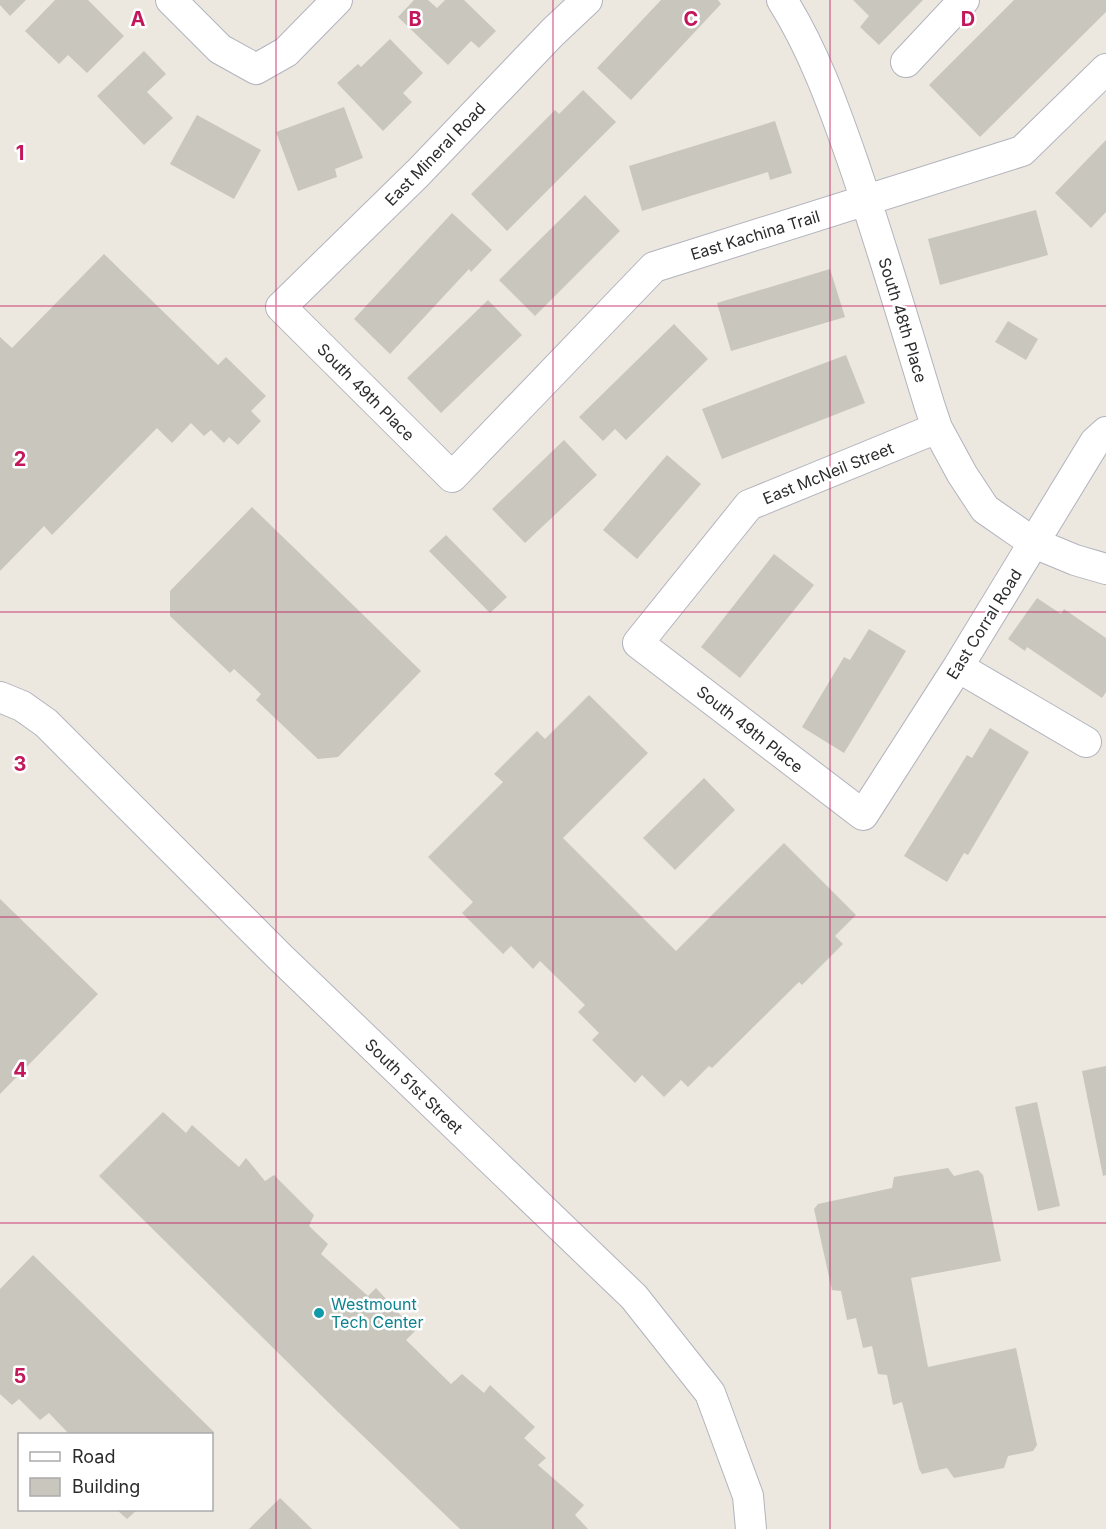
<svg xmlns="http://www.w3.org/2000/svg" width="1106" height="1529" font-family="Inter,sans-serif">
<rect width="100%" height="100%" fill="#ece8df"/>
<!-- building -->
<path fill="#c8c6bd" d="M0,0H26L10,16L0,5Z
M55,0H88L124,36L87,73L68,55L59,64L25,31Z
M414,0H428L437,8L445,0H464L496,31L479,48L471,41L448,65L398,17Z
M661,0H718L721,4L631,100L597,68Z
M853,0H923L879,45L860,27L869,16Z
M1014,0H1106V12L980,137L929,85Z
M390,39L423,73L403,93L412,102L383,131L337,83L358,64L361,67Z
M144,51L166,74L147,92L173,118L144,145L97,96Z
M583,90L616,122L507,231L471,194L555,110L559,114Z
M344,107L363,158L335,169L337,177L298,191L276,132Z
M197,115L261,150L234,199L170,164Z
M775,121L792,173L770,180L768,172L642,211L629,166Z
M1106,140V212L1091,228L1055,193Z
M585,195L620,231L535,316L499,280Z
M1036,210L1048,255L940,285L928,239Z
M452,213L492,250L471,272L469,269L390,354L354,319Z
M104,254L218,365L226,357L266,396L251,411L261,421L238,445L229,437L224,443L211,430L204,436L191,423L172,443L157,428L52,535L44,526L0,571V337L12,348Z
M830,269L845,317L731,351L717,303Z
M488,300L522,335L441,413L407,378Z
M1008,321L1038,339L1026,360L995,342Z
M674,324L708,359L626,440L615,429L603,441L579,417Z
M846,355L865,403L722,459L702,409Z
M564,440L597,475L525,543L492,509Z
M667,455L701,484L637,559L603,530Z
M252,507L421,671L338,757L318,759L256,700L261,694L234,669L230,673L170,616V591Z
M446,535L507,597L490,613L429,551Z
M774,554L814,585L740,678L701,647Z
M1037,598L1061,614L1064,609L1106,638V692L1102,698L1027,647L1025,651L1008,639Z
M869,629L906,651L844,753L802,727L844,657L850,660Z
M589,695L648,753L563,838L676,951L784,843L856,915L835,936L843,944L802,985L799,982L712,1068L709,1066L688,1087L681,1080L664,1097L642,1075L635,1083L592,1040L599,1033L578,1012L585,1005L540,961L533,969L511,946L503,954L462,913L473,902L428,857L503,782L494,774L537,731L545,739Z
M990,728L1029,752L968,855L964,853L947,882L904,856L967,755L972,758Z
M704,778L735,810L675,870L643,838Z
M0,899L98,994L0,1094Z
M1106,1066V1175L1103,1176L1082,1071Z
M1037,1102L1060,1206L1038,1211L1015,1107Z
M163,1112L186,1133L192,1125L239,1167L246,1158L265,1181L274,1175L314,1215L309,1226L328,1244L321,1254L368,1296L376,1288L415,1331L406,1340L451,1384L462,1374L484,1393L490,1385L535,1427L524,1438L546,1458L538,1465L584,1505L575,1515L588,1529H460L337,1411L99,1176Z
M948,1168L954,1176L978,1170L983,1175L1001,1261L911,1278L928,1367L1016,1348L1037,1445L1033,1451L1008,1456L1004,1468L954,1478L947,1468L922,1474L919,1469L902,1402L893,1405L887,1375L878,1374L872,1346L863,1348L856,1318L847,1320L841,1291L832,1290L814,1209L818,1204L892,1188L894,1177Z
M33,1255L214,1432L212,1434H69L49,1413L40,1420L19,1399L12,1405L0,1394V1289Z
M280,1498L312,1529H249Z
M117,1510H137L127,1519Z"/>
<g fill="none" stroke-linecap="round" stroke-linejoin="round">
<!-- minor casing -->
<g stroke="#b2b3be" stroke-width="32">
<path id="minor" d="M171,0L220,49L256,69L286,52L337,0
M587,0L553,32L418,173L281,307L452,477L654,267L1022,151L1106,69
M782,0C813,49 833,105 852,159C880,240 904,322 929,404L937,428L962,474L985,509L1034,543L1075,560L1106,569
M906,62L964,0
M937,428L749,505L638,643L863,815L958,667L1095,442L1106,432
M958,667L1086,742
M0,697L22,706L46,723L280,957L634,1297L710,1393L748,1496L751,1529"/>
</g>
<!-- minor -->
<use href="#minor" stroke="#fff" stroke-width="30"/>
</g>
<!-- grid -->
<path fill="none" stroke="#c2185b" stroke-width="1.5" stroke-opacity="0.55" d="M276,0V1529M553,0V1529M830,0V1529M0,306H1106M0,612H1106M0,917H1106M0,1223H1106"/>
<!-- markers -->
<circle fill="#0f9aa8" stroke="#fff" stroke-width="2" cx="319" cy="1313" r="6"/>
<g text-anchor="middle" stroke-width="5" stroke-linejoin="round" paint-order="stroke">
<!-- street labels -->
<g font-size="16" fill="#2c2c2c" stroke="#fff">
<text transform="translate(435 154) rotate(-46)" y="6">East Mineral Road</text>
<text transform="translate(755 235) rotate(-17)" y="6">East Kachina Trail</text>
<text transform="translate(903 320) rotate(73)" y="6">South 48th Place</text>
<text transform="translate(366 392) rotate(45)" y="6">South 49th Place</text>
<text transform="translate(828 473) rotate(-22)" y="6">East McNeil Street</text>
<text transform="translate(984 624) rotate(-58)" y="6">East Corral Road</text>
<text transform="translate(750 729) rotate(38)" y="6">South 49th Place</text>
<text transform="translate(414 1086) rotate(44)" y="6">South 51st Street</text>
</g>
<!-- culture labels -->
<g font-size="16" fill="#0d838f" stroke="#fff" text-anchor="start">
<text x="331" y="1310">Westmount<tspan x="331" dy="18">Tech Center</tspan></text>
</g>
</g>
<g font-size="20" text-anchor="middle" font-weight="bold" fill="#c2185b" stroke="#fff" stroke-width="5" stroke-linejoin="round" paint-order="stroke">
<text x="138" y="26">A</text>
<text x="415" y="26">B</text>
<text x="691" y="26">C</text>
<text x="968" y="26">D</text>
<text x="20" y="160">1</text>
<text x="20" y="466">2</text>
<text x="20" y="771">3</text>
<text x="20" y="1077">4</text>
<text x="20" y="1383">5</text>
</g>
<!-- legend -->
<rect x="18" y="1433" width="195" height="78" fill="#ffffff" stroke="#ababab" stroke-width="1.5"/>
<rect x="30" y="1452" width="30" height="9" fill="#ffffff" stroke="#ababab" stroke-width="1.5"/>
<text x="72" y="1463" font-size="18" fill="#2c2c2c">Road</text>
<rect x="30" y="1478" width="30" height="18" fill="#c8c6bd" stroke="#ababab" stroke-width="1.5"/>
<text x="72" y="1493" font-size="18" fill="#2c2c2c">Building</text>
</svg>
